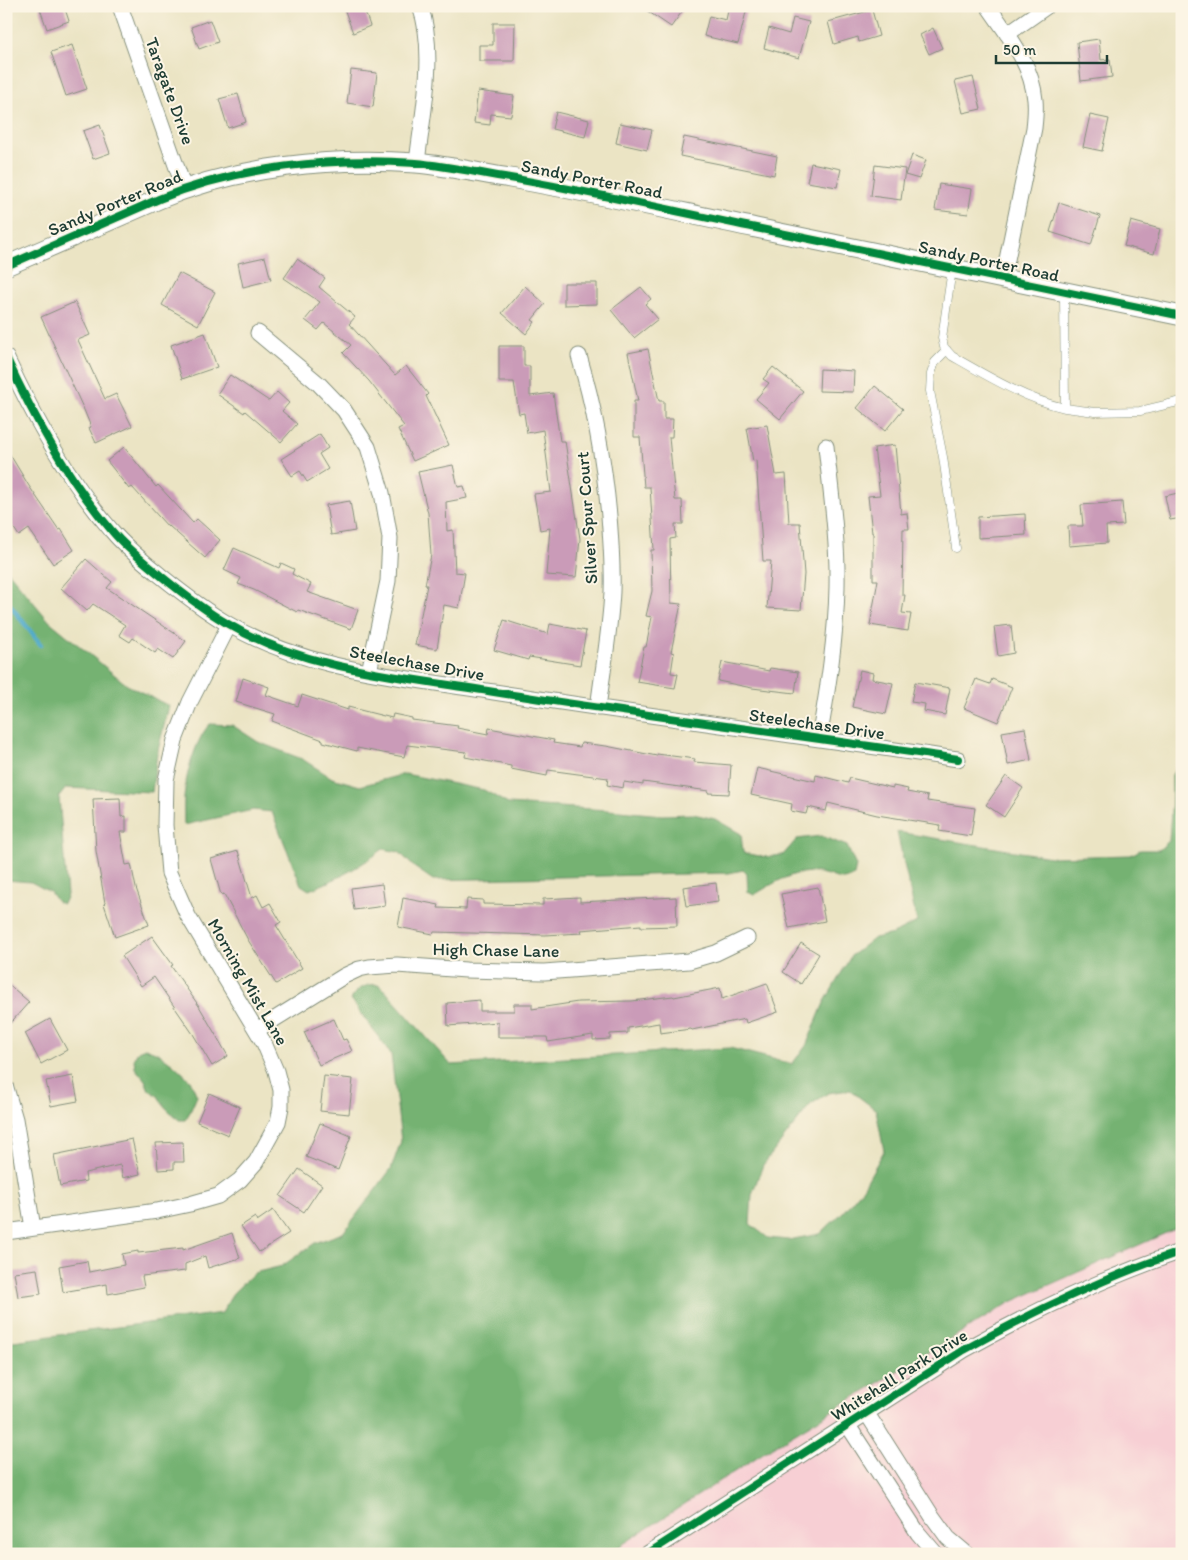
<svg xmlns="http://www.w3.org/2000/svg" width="1188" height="1560" font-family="Itim,sans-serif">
<rect width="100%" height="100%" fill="#fcf5e5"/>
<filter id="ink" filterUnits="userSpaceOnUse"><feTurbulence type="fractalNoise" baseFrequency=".02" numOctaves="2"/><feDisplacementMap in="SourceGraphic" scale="10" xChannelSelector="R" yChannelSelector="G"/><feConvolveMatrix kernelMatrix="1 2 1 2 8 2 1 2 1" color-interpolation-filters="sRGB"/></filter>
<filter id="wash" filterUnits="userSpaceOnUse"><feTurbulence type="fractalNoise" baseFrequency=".0096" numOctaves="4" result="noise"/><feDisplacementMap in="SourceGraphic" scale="20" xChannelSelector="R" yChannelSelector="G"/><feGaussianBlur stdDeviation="1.12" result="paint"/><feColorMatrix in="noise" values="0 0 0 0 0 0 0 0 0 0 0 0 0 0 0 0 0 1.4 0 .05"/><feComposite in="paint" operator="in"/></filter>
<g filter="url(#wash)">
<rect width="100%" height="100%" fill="#ebe4c4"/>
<!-- built -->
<path fill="#f7cfd4" d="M1182,1019V1554H606L617,1548L774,1446L1011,1302L1175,1229L1181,1161L1180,1043Z"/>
<!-- forest -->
<path fill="#75b272" stroke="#4a7853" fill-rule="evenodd" d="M6,569L49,621L127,685L169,706L157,754L152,792L66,788L59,797L67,895L63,904L57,902L50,892L31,882L6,880Z
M210,724L232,725L258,742L302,759L332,778L360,786L405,774L484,790L508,804L608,810L662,815L693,814L715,819L741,834L743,853L765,857L783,855L797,839L821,836L847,846L856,866L854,875C841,883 837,877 824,874C818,872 807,872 801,873C784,876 769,886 754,895L748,892L747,874L743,870L729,873L433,880L414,867L399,852L383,849C361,866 336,880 309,890L301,885L272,812L253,810L184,825C184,813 183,801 185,789C187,771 197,737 210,724Z
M1182,757L1181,1161L1175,1229L1011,1302L774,1446L617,1548L606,1554H6V1342L222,1313L233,1293L254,1273L282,1266L315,1243L343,1233L391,1169L401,1141L391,1054L351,1000C357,988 367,983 380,985L451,1065L730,1048L792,1064L806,1046L824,1003L851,956L874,938L893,934L917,922L897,832L1051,857L1131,855L1140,850H1159L1169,841L1172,797V775ZM850,1090L876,1110L884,1151L863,1188L844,1211L820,1234L788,1240L768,1238L750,1224L752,1194L763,1165L810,1105L828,1093Z
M145,1048L158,1053L173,1064L190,1080L197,1096L190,1112L185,1120H179L165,1107L158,1096L149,1090L145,1080L135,1068L134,1058L138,1051Z"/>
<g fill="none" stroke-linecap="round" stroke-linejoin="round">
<!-- stream -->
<path stroke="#4ba9ca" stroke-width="4.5" d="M6,600L41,645"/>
</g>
<g id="blocks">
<!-- building -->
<path fill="#ca9bb8" d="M39,6H64L69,21L47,29Z
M359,6H363L370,26L353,33L345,11Z
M640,6H686L671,27Z
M729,6L747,8L738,44L704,36L709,16L726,20Z
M872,10L879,36L859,42L858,37L834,44L828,22Z
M793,18L809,22L799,58L764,48L769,28L789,34Z
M210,20L218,42L199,49L191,27Z
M493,23H515L514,61H479V45H493Z
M933,28L942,48L929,54L920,35Z
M1099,39L1101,60L1110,59L1112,77L1081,81L1077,42Z
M72,45L87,89L66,96L51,52Z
M351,70L377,73L373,107L347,103Z
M973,77L981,109L963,113L955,81Z
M478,91L514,96L511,116L491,114L490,125L474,123Z
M238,94L246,122L228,128L219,99Z
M556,112L589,120L585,137L552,129Z
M1090,115L1109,119L1102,151L1083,147Z
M620,123L652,130L647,150L616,143Z
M100,125L110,153L93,159L83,131Z
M684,137L777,156L774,175L680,156Z
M912,155L926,160L919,179L905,175Z
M811,163L841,169L837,187L807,182Z
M875,165L905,169L901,200L871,196Z
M939,184L972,189L968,214L935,210Z
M1059,203L1100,216L1091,245L1050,232Z
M1131,221L1160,229L1154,254L1124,246Z
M265,257L271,280L243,287L238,263Z
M297,259L325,278L319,287L355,317L349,324L395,375L406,366L428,394L426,396L449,445L413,461L398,429L404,426L369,381L343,353L351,345L324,323L318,330L305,320L320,302L284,278Z
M179,273L215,292L198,325L162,305Z
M564,283H597V304L564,305Z
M525,286L545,304L532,320L535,322L526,334L502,313Z
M641,287L651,299L645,304L658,319L634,338L611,310Z
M75,302L90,335L78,340L105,399L116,394L132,426L96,443L89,428L91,427L84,410L41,317Z
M205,333L217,367L182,379L171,345Z
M499,346H524V366H530V396L553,393L560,441H565L580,539L576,577L546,575L550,528L540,530L534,494L551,492L543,430L527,433L524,413L519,414L514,382H499Z
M648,349L659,401H664V419H673L672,437H669L675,500H682L683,524H675L676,538L670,539L671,603L681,604L671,652L674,653L671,673L678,674L675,688L637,682L644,647H646L652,617L646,616L652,591L651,550H654L650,487H644L640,437H634V401H638L628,353Z
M773,367L803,391L780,419L756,399L769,383L763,379Z
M820,369L854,371L853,392L819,391Z
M230,375L269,401L277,392L289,403L282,411L297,424L281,442L245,411L244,413L217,394Z
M875,386L903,409L885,431L857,408Z
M767,425L776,475L786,474L789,523H800L804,574L801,610L767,608L771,561H763L756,460L753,461L747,428Z
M320,434L328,448L319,454L328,469L307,482L300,471L292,476L281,459Z
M895,445L901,514L907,513L909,529H903L902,595H905L902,613L911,614L908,631L870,625L878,580H873V533H872L868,496L880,495L874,448Z
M124,447L156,487L158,485L193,523L197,519L220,540L205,558L169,526L168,527L132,487L129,489L107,461Z
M6,448L29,486L59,530L61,529L74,550L53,564L29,529L19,536L6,516Z
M453,465L458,487L464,486L467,498L446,502L447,531L453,530L455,572L465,573L459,608L444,605L437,649L415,645L427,585H425L431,555L428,513L418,472Z
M1182,492V518L1170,520L1165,496Z
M350,501L355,531L331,535L326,505Z
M1122,502L1124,525L1106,526L1107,543L1069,546L1068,526H1083L1081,505Z
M1025,514L1026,535L978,538V517Z
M234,548L279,568L281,563L294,569L292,574L311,584L307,592L358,610L351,629L298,610L297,612L254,590L238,584L241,578L224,570Z
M86,559L112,582L107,588L186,641L173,659L158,649L155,653L133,638L130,642L119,635L125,625L93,604L87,611L61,588Z
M504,620L548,634L550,624L586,631L580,665L529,657L528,660L494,650Z
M1011,625L1014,653L998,656L994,627Z
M722,662L769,671L770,668L798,672L795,693L752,688L718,681Z
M860,670L873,673L872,679L893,683L886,714L852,707Z
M243,678L269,687L266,695L298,706L302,695L348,710V707L392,718L393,714L412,718V720L458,726L457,728L488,734L489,728L554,740L553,743L580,747L581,743L606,746L657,756V754L695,759L694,762L731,765L729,794L708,793L709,791L643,782V785L624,782L623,788L607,785L608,778L548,770L547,776L511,769V766L465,757L466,752L407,745L404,757L357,748V751L323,742V740L272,721L275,714L236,702Z
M976,679L990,684L992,679L1012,687L998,722L964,708Z
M915,682L950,688L945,715L924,711L925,704L911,702Z
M1025,728L1031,760L1008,765L1002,732Z
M757,768L815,781L816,775L848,783L850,778L893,788V786L908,789L907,792L928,796L927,801L975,808L971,836L939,831L940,825L877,815L828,803L826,811L808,807L806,814L791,811L792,804L751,795Z
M1006,776L1023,788L1004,817L986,805Z
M120,798L121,817L126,816V832H120L126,865L131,864L136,888L149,925L115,937L104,904L105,903L96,851L93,799Z
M238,851L252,898L257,895L263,907L270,903L281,922L276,925L302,968L276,984L248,940L224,894L221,895L211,859Z
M716,883L718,902L686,906L683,887Z
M382,884L385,906L354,910L351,888Z
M818,887L825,921L789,928L781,894Z
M580,897V902L676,897L677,926L641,927V925L581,930L582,933L545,935L434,932L433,934L398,927L403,898L439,905L438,908L466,909L467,899L483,900V904L543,905V899Z
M152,936L173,965L171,966L199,1006L228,1056L212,1066L193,1034L154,977L141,986L122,956Z
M801,943L819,954L801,984L783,972Z
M6,982L29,1002L6,1028Z
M767,983L778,1012L746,1023L745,1019L692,1030L691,1029L660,1033L659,1023L628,1028V1033L610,1034V1039L593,1040V1035L548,1042L547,1037H498V1022L448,1026L447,1003L480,1000V1011H514V1004H532V1009L578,1002L632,1001L673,996L674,997L720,988L722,999Z
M50,1019L67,1050L41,1064L25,1033Z
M334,1019L343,1040L346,1039L352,1051L319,1065L304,1032Z
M73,1076L78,1101L51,1106L46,1081Z
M324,1076L353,1079L349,1114L320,1111Z
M209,1093L240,1107L228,1135L197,1122Z
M320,1123L351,1136L338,1170L306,1157Z
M132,1139L140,1174L123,1178L120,1165L85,1173L86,1181L60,1186L54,1155Z
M183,1142L184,1162H174V1169L158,1170L156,1143Z
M299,1169L322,1185L304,1212L280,1196Z
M273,1210L289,1233L259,1252L241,1226L255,1217L257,1221Z
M232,1233L240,1258L208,1268L205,1256L185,1264V1271L142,1276L144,1287L108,1294L107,1284L63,1292L59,1266L87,1261L89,1272L124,1265L122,1254L138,1251V1253L183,1248V1250Z
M37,1269L41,1294L18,1297L14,1272Z"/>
</g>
</g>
<g filter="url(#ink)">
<use href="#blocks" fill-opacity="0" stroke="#85907c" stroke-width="1"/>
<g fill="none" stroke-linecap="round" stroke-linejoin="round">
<!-- service casing -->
<g stroke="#85907c" stroke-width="9">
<path id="service" d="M952,269L942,338L944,347L952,356C987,376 1025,399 1065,408
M1064,293L1065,408L1095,412L1140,411L1182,401
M947,350L935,362L931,374L930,391L943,457L956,548"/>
</g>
<!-- minor casing -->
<g stroke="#85907c" stroke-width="17">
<path id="minor" d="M120,6L184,188
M988,6C1008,35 1032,64 1035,100C1036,109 1035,119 1034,128L1003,279
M1007,34L1047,6
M417,163C422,114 437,54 420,6
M258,333L319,384L344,410L368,447L382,493L390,538L388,581L369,672
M579,356C595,409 604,461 609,516C611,541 613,566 612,592C610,631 603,669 598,708
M6,357C34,418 68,480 112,531C126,548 144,562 161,576C182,593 204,610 228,624C307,671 405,677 494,692C648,716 803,736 958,759
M819,739C828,688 836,638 837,587C838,540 831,493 826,446
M257,1030L344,976L359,969L369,967L397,965L466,970L544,972L689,961L716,953L747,938
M6,1088L15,1119L33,1228
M6,1232L157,1211L190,1204L218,1196L240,1180L256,1162L278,1122L281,1107V1090L276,1071L264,1043L188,916L169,873L165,825L166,780L175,740L190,702L229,625
M866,1412L932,1516L948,1538L967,1554
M847,1424L918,1533L936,1554
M647,1554L964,1350C1034,1311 1105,1277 1182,1251"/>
</g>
<!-- tertiary casing -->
<g stroke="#85907c" stroke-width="21">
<path id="tertiary" d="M6,266L159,199C239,166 331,157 416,163C448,166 479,173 510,178C592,192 674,211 756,228C898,258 1040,287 1182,316"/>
</g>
<!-- service -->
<use href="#service" stroke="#fff" stroke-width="8"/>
<!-- minor -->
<use href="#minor" stroke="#fff" stroke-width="15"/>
<!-- tertiary -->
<use href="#tertiary" stroke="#fff" stroke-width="19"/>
<!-- cycleway casing -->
<g stroke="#fcf5e5" stroke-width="11">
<path id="cycleway" d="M6,266L159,199C239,166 331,157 416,163C448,166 479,173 510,178C592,192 674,211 756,228C898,258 1040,287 1182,316
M6,357C34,418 68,480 112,531C126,548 144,562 161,576C182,593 204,610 228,624C307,671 405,677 494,692C648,716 803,736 958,759
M647,1554L964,1350C1034,1311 1105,1277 1182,1251"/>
</g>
<!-- cycleway -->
<use href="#cycleway" stroke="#00873e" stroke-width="8"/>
</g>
</g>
<g text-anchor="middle" stroke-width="4" stroke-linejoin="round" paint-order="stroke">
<!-- street labels -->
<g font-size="18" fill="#1f3d34" stroke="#fcf5e5">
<text transform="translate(170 91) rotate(70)" y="6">Taragate Drive</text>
<text transform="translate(592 179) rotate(11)" y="6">Sandy Porter Road</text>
<text transform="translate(115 203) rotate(-23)" y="6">Sandy Porter Road</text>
<text transform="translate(989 261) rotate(12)" y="6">Sandy Porter Road</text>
<text transform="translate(587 518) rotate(-94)" y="6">Silver Spur Court</text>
<text transform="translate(417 663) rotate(10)" y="6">Steelechase Drive</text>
<text transform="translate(817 724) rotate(8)" y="6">Steelechase Drive</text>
<text transform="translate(496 950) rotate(1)" y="6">High Chase Lane</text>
<text transform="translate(248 982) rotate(60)" y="6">Morning Mist Lane</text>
<text transform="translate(899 1375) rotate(-32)" y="6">Whitehall Park Drive</text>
</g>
</g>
<!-- margin -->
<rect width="1188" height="1560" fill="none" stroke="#fcf5e5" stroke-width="25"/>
<!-- scale -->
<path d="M996 55v8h111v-8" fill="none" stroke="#1f3d34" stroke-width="2.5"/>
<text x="1003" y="55" font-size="15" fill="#1f3d34" stroke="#fcf5e5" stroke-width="4" paint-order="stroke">50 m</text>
</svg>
